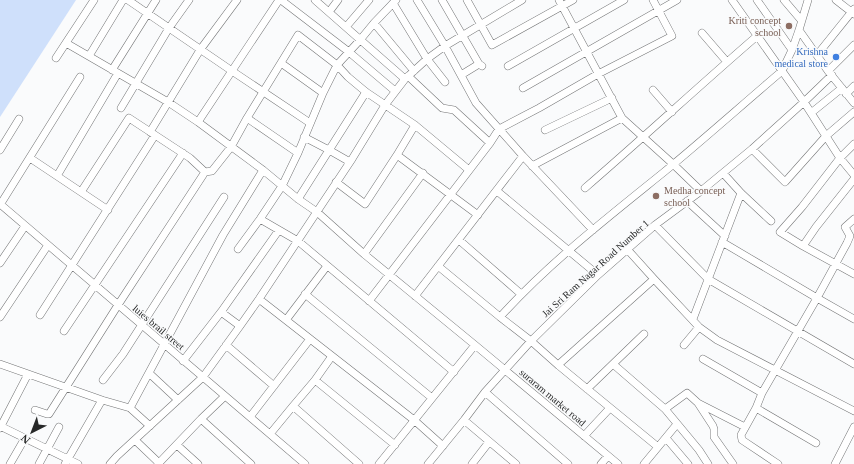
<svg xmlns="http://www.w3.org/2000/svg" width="854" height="464" font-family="Georgia,serif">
<rect width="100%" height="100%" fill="#fafbfc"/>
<!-- green -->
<path fill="#cfe0fb" d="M0,0H76L0,117Z"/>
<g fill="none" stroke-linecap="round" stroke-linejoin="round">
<!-- minor casing -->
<g stroke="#747576" stroke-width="8">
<path id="minor" d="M128,0L232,71L310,123
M281,0L349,52L395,91
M315,0L405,79
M417,0L445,46L476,103L523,156L593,230
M442,0L479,64L482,66
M467,0L492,45L573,0
M559,0L622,118L673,164L701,191
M732,0L804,102L840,158L854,175
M757,0L792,50
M784,0L801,20
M836,0L854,14
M393,3L427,59L445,82
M329,12L338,0
M374,23L414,71
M346,27L369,0
M799,30L828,71L854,103
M702,33L727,62
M66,43L168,102L198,122L263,170L298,199L317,212L364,254L475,345L618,464
M817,55L854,9
M89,56L123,0
M56,58L94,0
M281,63L323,93
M508,66L624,0
M112,70L156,0
M828,71L854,45
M461,75L479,64
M408,76L442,108L454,110L490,143
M523,88L677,0
M653,90L672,112
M846,94L854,86
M121,108L169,28L189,0
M811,113L842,88
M247,118L298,153
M198,122L279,0
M545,130L612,98
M150,132L200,50L237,0
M304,137L329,150L350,162
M854,144L840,158L802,207L780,232L803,246L816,227L854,179
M752,149L785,182L826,136L854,112
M0,150L19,119
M397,155L478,215
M30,158L108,210
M532,166L622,118
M723,173L741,193L771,221
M57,176L118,73
M336,182L365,204L397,155L415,125
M585,188C643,138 699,86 757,36
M497,191L598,275
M81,192L129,118L190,158L205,172
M298,199L366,92
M687,201L725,236
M0,204L305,464
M0,205L80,77
M260,219L298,241L454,372
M655,225L708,279L854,364
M459,240L521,294
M722,242L817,298L854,319
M803,246L854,274
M238,249L260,219L282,186L298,153L323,93L337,65L360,40L374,23L396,0
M627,249L654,279L699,327L717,340L854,411
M364,254L423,173
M0,263L25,226
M438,266L500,317L531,341L558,365L658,447
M305,294L432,398
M415,296L523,156
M259,299L414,420L443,446
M369,301L490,143L499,129L539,108L598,74L672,36L653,0
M221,312L240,326
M40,315L155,135
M0,317L48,245
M500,317C549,263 607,218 664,172C704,139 742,105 782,71L792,50L799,30L808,0
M693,319L741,193
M286,320L327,266
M64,331L183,153
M226,345L274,386
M684,345L699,327
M332,356L315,380L395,445
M703,359L762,393
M183,361L221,312L279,230
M0,364L102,400L130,408L150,426
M613,364L665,409L699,450L708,464
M558,365L654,279
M149,373L178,400
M103,380L123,354L224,197
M587,389L644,334
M485,392L568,464
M698,403L713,426L714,429V437L733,464
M293,406L315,380
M130,408L223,235L263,170
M756,408L816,443
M665,409L687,393L698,403L745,427
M35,410L47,414H49L118,305L205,172L212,171L231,147L247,118L298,35L337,65L348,77L366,92L415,125L469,170
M250,417L310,339
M201,419L251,464
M464,420L516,464
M0,426L78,464
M0,428L28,374
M270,434L293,406L359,464
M584,436L610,408
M666,438L688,464
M135,440L159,463
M177,445L198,464
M10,464L25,438
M39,464L59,427
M65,464L102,400
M110,464L117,456L203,377L240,326L259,299L352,159L385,105L405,79L427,59L445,46L522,0
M158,464L201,419L225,396
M379,464L475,345
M428,464L464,420L485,392L531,341L598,275L655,225L701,191L752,149L804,102L832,75
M472,464L489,442
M601,464L608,456
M644,464L677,424
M778,464L742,440L741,435L756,408L762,393L817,298L847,243L850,236L845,227L854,219
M835,464L854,427"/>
</g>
<!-- minor -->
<use href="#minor" stroke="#fff" stroke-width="7"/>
</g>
<!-- markers -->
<g fill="#8d6e63" stroke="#fafbfc" stroke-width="1.5">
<circle cx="789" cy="26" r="4"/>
<circle cx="656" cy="196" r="4"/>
</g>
<circle fill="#3f7fe0" stroke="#fafbfc" stroke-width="1.5" cx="836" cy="57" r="4"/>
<g text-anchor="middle" stroke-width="3" stroke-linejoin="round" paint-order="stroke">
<!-- education labels -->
<g font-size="10" fill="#785e54" stroke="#fafbfc" text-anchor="end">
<text x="781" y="24">Kriti concept<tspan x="781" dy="12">school</tspan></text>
<text x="664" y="194" text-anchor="start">Medha concept<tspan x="664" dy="12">school</tspan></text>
</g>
<!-- shop labels -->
<g font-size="10" fill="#366cbe" stroke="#fafbfc" text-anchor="end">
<text x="828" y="55">Krishna<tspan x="828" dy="12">medical store</tspan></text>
</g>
<!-- street labels -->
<g font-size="10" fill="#272828" stroke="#fafbfc">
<text transform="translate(595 268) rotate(-42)" y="4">Jai Sri Ram Nagar Road Number 1</text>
<text transform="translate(159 327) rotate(40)" y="4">luies brail street</text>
<text transform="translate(553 397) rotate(40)" y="4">suraram market road</text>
</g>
</g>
<!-- north arrow -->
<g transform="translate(32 432) rotate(222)" stroke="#fafbfc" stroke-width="3" paint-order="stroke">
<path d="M0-3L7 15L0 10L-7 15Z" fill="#272828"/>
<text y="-6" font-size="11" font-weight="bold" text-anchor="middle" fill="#272828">N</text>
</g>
</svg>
